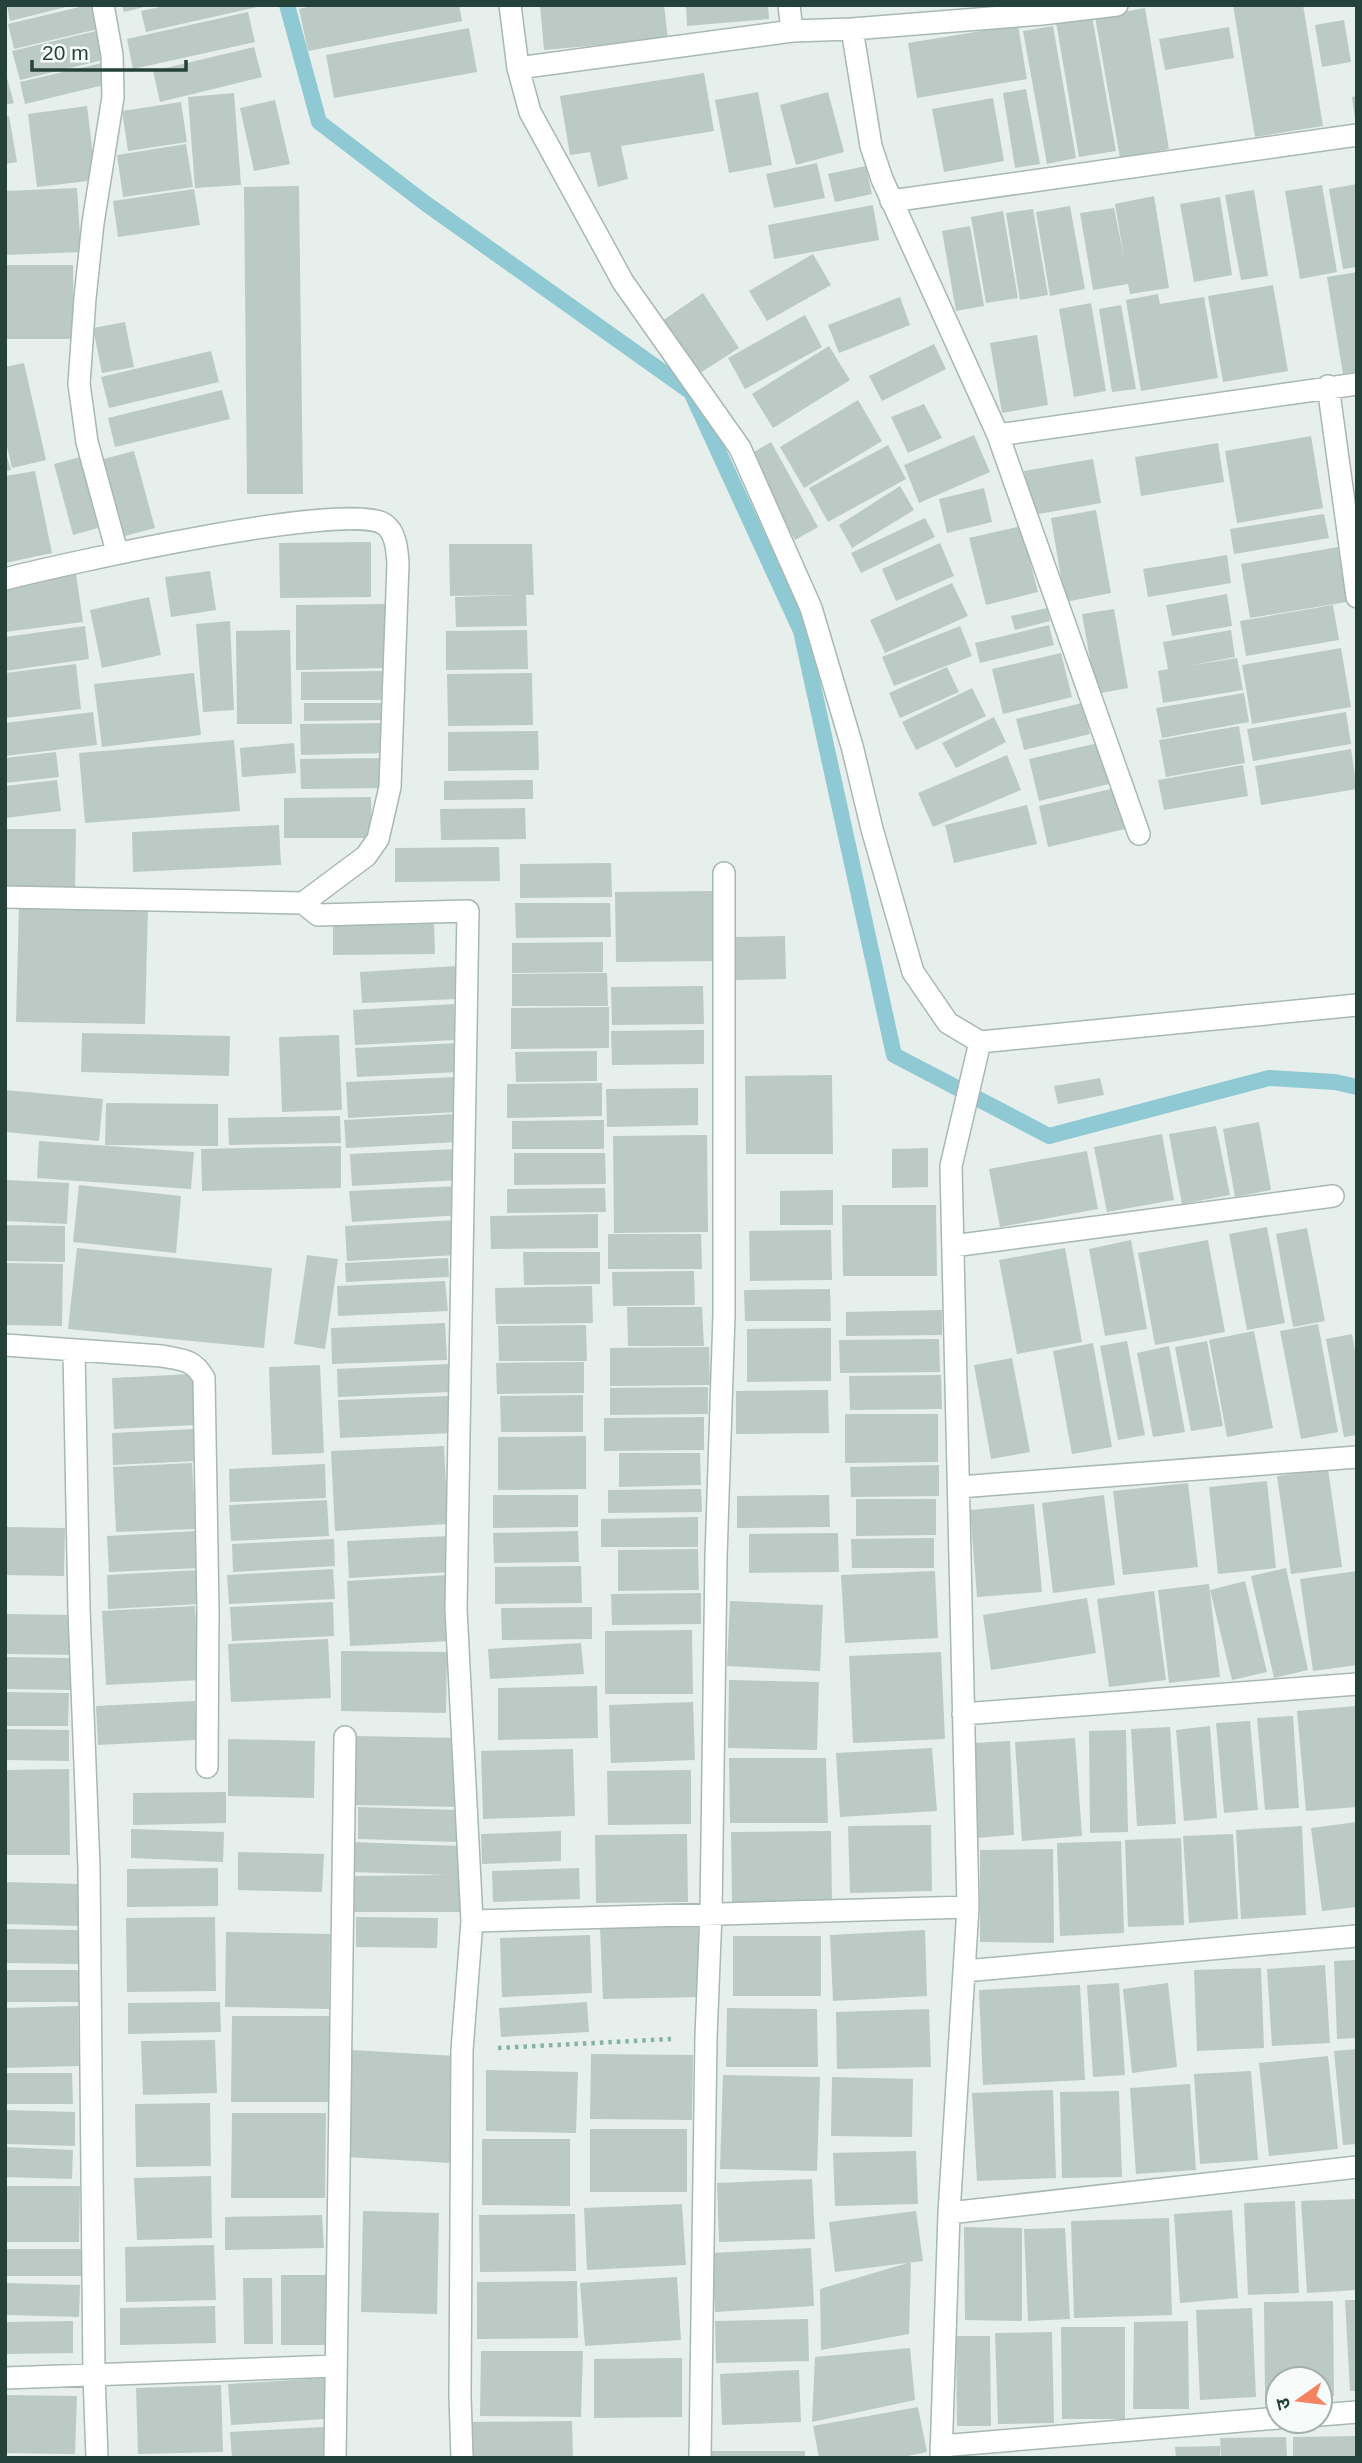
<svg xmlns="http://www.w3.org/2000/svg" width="1362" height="2463" font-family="Helvetica,'Noto Sans Devanagari',sans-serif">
<rect width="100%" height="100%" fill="#e6efeb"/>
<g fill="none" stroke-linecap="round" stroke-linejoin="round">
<!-- stream -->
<path stroke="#8ec9d4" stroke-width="16" d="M287,5L319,122L425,203L691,392L801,631L894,1055L1049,1136L1269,1078L1335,1082L1357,1087"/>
</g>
<!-- building -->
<path fill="#bbcac4" d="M7,5H70V6L10,21Z
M88,5H92L98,29L14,49L8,24Z
M122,5H148V6L124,12Z
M169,5H262V6L146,32L141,11Z
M316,5H459L462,21L308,51L299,9Z
M540,5H664L668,39L544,50Z
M686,5H768L769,19L687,26Z
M1233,5H1303L1323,126L1255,137Z
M1145,8L1169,149L1120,158L1095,17Z
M248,12L255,42L133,69L127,39Z
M1092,16L1116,151L1079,157L1056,22Z
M1344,20L1351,62L1322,67L1315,25Z
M1018,25L1027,79L917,98L908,43Z
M1053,26L1076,158L1047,164L1023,31Z
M1229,27L1234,58L1165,70L1159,39Z
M469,28L477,72L334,98L326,55Z
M96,31L103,60L20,80L12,51Z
M254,47L262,77L160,102L153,71Z
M102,63L108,84L25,104L20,82Z
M5,71L14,103L5,105Z
M704,73L714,131L621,146L628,179L598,187L590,152L570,155L560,96Z
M1026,89L1040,164L1015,168L1003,93Z
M758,92L772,165L729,173L715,100Z
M828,92L844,152L796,165L780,105Z
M234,93L241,185L195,188L188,97Z
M1357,96V119H1355L1352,97Z
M993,98L1004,161L944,172L932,109Z
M275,100L290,164L254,171L240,108Z
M181,102L187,142L128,151L122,111Z
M87,106L96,180L37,187L28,114Z
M9,116L17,162L5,164V117Z
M186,144L193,187L123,197L117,155Z
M817,163L825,198L774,208L766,174Z
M866,166L872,194L835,202L828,174Z
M1357,184V267L1343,269L1329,189Z
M1322,185L1337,272L1300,279L1285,191Z
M299,186L303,494H247L244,187Z
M77,188L81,252L7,255L5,191Z
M194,189L200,225L118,237L113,201Z
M1254,190L1268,276L1241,280L1225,195Z
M1154,196L1169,288L1130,294L1128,284L1093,290L1080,213L1114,208L1124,257L1115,204Z
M1220,197L1232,275L1194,282L1180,204Z
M873,205L879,240L774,259L768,225Z
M1070,206L1085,289L1050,296L1036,212Z
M1033,209L1048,295L1020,300L1006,213Z
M1003,211L1018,298L986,303L971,217Z
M970,226L984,306L956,311L942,231Z
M813,254L831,285L767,321L749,291Z
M5,265H73L74,339H5Z
M1357,272V372L1343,374L1327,277Z
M1273,285L1288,371L1223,382L1208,296Z
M703,293L739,348L697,375L662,321Z
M1158,294L1160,304L1204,297L1218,378L1141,391L1126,300Z
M900,297L910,325L839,353L828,325Z
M1091,303L1106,391L1074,397L1059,309Z
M1121,305L1136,389L1112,392L1099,309Z
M805,315L822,347L745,389L728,358Z
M125,322L134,367L102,373L93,328Z
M1037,335L1048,405L1002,413L990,343Z
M934,344L946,369L882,401L869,376Z
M829,346L850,380L773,428L752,394Z
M211,351L219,382L109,408L101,377Z
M24,363L46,460L12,468L5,438V367Z
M222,390L230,419L115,447L108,418Z
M858,400L882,441L804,488L780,447Z
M924,404L942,438L908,453L891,417Z
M974,435L990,472L919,503L904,465Z
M1311,436L1323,508L1237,523L1225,451Z
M771,442L818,527L795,540L747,456Z
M1218,443L1224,482L1141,496L1135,457Z
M888,445L906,479L828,522L809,488Z
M5,450L11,470L5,471Z
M134,451L155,528L121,537L100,460Z
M80,457L98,528L73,535L54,464Z
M1093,459L1101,503L1033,515L1024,471Z
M35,471L52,553L5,563V476Z
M900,486L914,510L852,548L839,525Z
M984,488L992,522L947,533L939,499Z
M1096,510L1111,593L1065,602L1051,518Z
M1324,514L1329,538L1234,554L1230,529Z
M925,518L935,537L861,573L851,553Z
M1021,526L1038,592L986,605L969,538Z
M371,542V597L280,598L279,543Z
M940,543L954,576L896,601L882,569Z
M449,544H532L534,595H526L527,626L456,627L455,597L514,595L450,596Z
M1338,547L1347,602L1250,618L1241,564Z
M1227,555L1231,583L1148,597L1143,569Z
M75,567L83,622L5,632V588Z
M210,571L216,610L171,617L165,577Z
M952,583L968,616L885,653L870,620Z
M1227,594L1232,626L1172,636L1166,605Z
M149,597L161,655L102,668L90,610Z
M385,604L386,668L296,670V605Z
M1333,605L1339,640L1246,656L1240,621Z
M1047,608L1050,621L1015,630L1011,616Z
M1114,609L1128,688L1096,694L1082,614Z
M230,621L234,710L203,712L196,624Z
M1049,625L1054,645L980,663L975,643Z
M85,626L89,659L5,671V637Z
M960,626L972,656L894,686L882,657Z
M290,630L292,724H237L236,631Z
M527,630L528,669L446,670V631Z
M1231,630L1235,657L1187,666L1237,658L1243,690L1163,703L1158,671L1168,669L1163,642Z
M1341,648L1351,707L1252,724L1242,665Z
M1061,653L1072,697L1003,714L992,669Z
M76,664L81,709L5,718V673Z
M947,667L959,692L900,718L889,693Z
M383,671L384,700H301V672Z
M194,673L201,735L102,747L94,684Z
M532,673L533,725L448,726L447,674Z
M972,688L986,716L916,750L902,722Z
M1244,693L1249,722L1162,738L1156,708Z
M304,703H388V720L304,721Z
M1082,703L1090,734L1024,750L1016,719Z
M93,712L97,745L5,756V723Z
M1346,712L1351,744L1253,761L1247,729Z
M994,717L1006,742L956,768L942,743Z
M387,723V753L301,755L300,724Z
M1239,726L1245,763L1166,777L1159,740Z
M538,731L539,770L448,771V732Z
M234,740L240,811L85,823L79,753Z
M294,743L296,773L242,777L240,748Z
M1098,743L1109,784L1039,801L1029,759Z
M1351,749L1357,789L1261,805L1255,766Z
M56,752L59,777L5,783V758Z
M1007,755L1021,790L933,827L918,793Z
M386,758V788L301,789L300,759Z
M1243,765L1248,796L1164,810L1158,780Z
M57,780L61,811L5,818V786Z
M533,780V799L444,800V781Z
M1115,788L1125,829L1048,847L1039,806Z
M371,797L372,838H284V798Z
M1027,805L1037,844L954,863L945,825Z
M525,808L526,839L441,840L440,809Z
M279,825L281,865L133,872L132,832Z
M5,829H76L75,891L5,890Z
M499,847L500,881L395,882V848Z
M611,863L612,897L520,898V864Z
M716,891L717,961L616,962L615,892Z
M515,903H610L611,937L516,938Z
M19,904L148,907L145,1024L16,1022Z
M434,924L435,954L333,955V925Z
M785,936L786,979L734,980V937Z
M603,942V972L512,973V943Z
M456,966L457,999L362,1003L360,972Z
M607,973L608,1006H512V974Z
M703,986L704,1024L612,1025L611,987Z
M454,1004L456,1040L355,1045L353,1010Z
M609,1007V1048L511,1049V1008Z
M704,1030V1064L612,1065L611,1031Z
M82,1033L230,1036L229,1076L81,1072Z
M339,1035L342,1110L282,1112L279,1037Z
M459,1043L460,1072L357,1077L355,1048Z
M597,1051V1081L516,1082L515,1052Z
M832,1075L833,1154H746L745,1076Z
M456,1077L458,1112L348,1118L346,1082Z
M1100,1078L1104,1095L1058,1104L1054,1086Z
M602,1083V1116L507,1118V1084Z
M698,1088V1125L607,1127L606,1089Z
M5,1090L103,1099L99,1141L5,1132Z
M106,1103L218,1104V1146L105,1145Z
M456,1114L458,1142L346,1148L344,1120Z
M340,1116L341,1143L229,1145L228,1118Z
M604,1120V1149H512V1121Z
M1259,1122L1271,1190L1235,1197L1223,1129Z
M1216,1126L1230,1195L1182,1204L1169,1134Z
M1162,1134L1174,1200L1107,1212L1094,1147Z
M707,1135L708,1232L614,1233L613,1136Z
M39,1141L194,1152L191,1189L37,1178Z
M341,1146V1188L202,1191L201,1149Z
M928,1148V1187L892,1188V1149Z
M457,1149L459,1180L352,1186L350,1154Z
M1087,1151L1098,1209L1000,1227L989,1169Z
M514,1153H605L606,1184L514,1185Z
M5,1180L69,1183L67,1224L5,1221Z
M79,1185L181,1196L176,1253L73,1242Z
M460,1186L461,1215L352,1222L349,1191Z
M605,1188L606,1212L507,1213V1189Z
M833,1190V1225H780V1191Z
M842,1205H936L937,1276H843Z
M598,1214V1248L491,1249L490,1216Z
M456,1220L457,1255L347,1261L345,1226Z
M5,1225L65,1226V1262L5,1261Z
M1267,1227L1285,1323L1247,1330L1229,1234Z
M1307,1228L1325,1321L1293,1327L1276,1234Z
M831,1230L832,1280L750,1281L749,1231Z
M608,1234H701L702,1269H608Z
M1131,1240L1147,1329L1105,1336L1089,1249Z
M1208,1240L1225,1332L1155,1345L1138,1253Z
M77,1248L272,1268L264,1348L68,1329Z
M1065,1248L1082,1342L1017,1354L999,1260Z
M523,1252H600V1284L524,1285Z
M307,1255L338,1259L325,1349L294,1344Z
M448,1258L449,1277L346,1282L345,1263Z
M5,1263L63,1264L62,1326L5,1325Z
M694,1271L695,1305L613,1306L612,1272Z
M445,1281L448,1311L338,1316L337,1286Z
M592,1286L593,1323L496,1324L495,1288Z
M830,1289L831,1321H745L744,1290Z
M627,1307H702L704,1346H628Z
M942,1310V1335L846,1336V1312Z
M445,1323L447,1360L332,1364L331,1328Z
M1318,1324L1338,1432L1301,1439L1280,1331Z
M586,1325L587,1361H499L498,1326Z
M831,1328V1381L747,1382V1329Z
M1254,1331L1273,1428L1227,1437L1209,1340Z
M1352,1334L1357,1361V1435L1344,1437L1326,1339Z
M939,1339L940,1372L840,1373L839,1340Z
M1127,1341L1145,1435L1118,1440L1100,1346Z
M1207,1341L1223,1426L1191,1431L1175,1347Z
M1093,1343L1112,1447L1072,1454L1053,1351Z
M1169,1346L1185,1432L1153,1437L1137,1353Z
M709,1347L710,1385L610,1386V1348Z
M1012,1358L1030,1452L991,1459L974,1365Z
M584,1362V1393L497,1394L496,1363Z
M449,1364L450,1392L338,1397L337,1369Z
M320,1365L324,1453L272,1455L269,1367Z
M193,1374L196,1425L114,1429L112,1378Z
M941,1375L942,1409L850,1410L849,1376Z
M708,1387V1414L610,1415V1388Z
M828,1390L829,1433L736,1434V1391Z
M583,1395V1432H501L500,1396Z
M451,1396L453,1433L340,1438L338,1400Z
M845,1414H938V1462L845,1463Z
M704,1417V1450L604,1451V1418Z
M194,1429L196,1461L113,1465L112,1433Z
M586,1436V1489L498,1490V1437Z
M444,1446L448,1524L335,1531L331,1451Z
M619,1453H700L701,1485L619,1487Z
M192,1463L196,1529L116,1532L113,1467Z
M325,1464L326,1498L230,1502L229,1469Z
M939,1465V1496L851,1497L850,1467Z
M1328,1469L1342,1567L1291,1574L1277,1476Z
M1267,1481L1276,1568L1218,1574L1209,1487Z
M1188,1483L1198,1567L1123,1575L1113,1491Z
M701,1489L702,1512L608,1513V1490Z
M493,1495H578V1527L493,1528Z
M829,1495L830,1527L737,1528V1496Z
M1104,1495L1115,1585L1053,1593L1042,1503Z
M856,1499H936V1535L856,1536Z
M327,1500L329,1536L231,1541L229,1505Z
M1034,1504L1042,1592L977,1597L970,1510Z
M698,1517V1547H601V1519Z
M5,1527L65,1528L64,1576L5,1575Z
M197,1531L199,1568L109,1572L107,1536Z
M578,1531L579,1562L494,1563L493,1533Z
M838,1533L839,1572L749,1573V1534Z
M448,1536L450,1572L349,1578L347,1541Z
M934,1538V1568H852L851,1539Z
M334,1539L335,1566L233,1572L232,1544Z
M698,1549L699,1590L618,1591V1550Z
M581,1566L582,1603L495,1604V1567Z
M1286,1568L1308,1670L1274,1678L1251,1576Z
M333,1569L335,1599L229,1604L227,1575Z
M199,1570L200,1604L108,1609L107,1575Z
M935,1571L938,1638L845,1643L841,1575Z
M1357,1571V1665L1313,1671L1300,1579Z
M448,1575L451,1641L350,1646L347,1581Z
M1245,1581L1267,1672L1232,1680L1210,1590Z
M1209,1584L1220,1677L1169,1683L1158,1590Z
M1154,1591L1166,1680L1109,1687L1097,1599Z
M701,1593V1624L612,1625L611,1594Z
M1087,1598L1096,1653L991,1670L983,1615Z
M730,1601L823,1605L820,1671L727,1666Z
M333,1602L334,1636L232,1641L230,1607Z
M195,1606L200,1680L106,1685L102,1611Z
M592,1607V1639L502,1640L501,1608Z
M5,1614L74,1615L73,1655L5,1654Z
M692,1630L693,1694H605V1631Z
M328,1639L331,1698L231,1702L228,1644Z
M581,1643L584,1674L490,1679L488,1649Z
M341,1651L447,1652L446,1713L341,1711Z
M941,1652L945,1739L853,1743L849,1656Z
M5,1657L71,1658V1690L5,1689Z
M729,1680L819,1682L817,1750L728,1748Z
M597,1686L598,1738L498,1740V1688Z
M5,1692L69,1693L68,1726H5Z
M195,1701L197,1740L98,1745L96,1706Z
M693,1702L695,1760L611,1763L609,1705Z
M1357,1706V1807L1306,1811L1297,1711Z
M1293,1716L1299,1808L1265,1810L1257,1718Z
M1250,1721L1258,1810L1224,1813L1216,1723Z
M1210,1726L1217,1818L1184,1821L1176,1730Z
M1170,1727L1176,1824L1137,1826L1131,1729Z
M5,1729L69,1730V1761L5,1760Z
M1126,1730L1128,1832L1090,1833L1089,1731Z
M355,1736L461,1738V1807L353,1805Z
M1075,1738L1082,1836L1022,1841L1015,1742Z
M228,1739L315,1741L314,1798L228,1796Z
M1010,1741L1014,1835L976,1838L972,1743Z
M932,1748L937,1811L840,1817L836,1753Z
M573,1749L575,1816L483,1819L481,1751Z
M729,1758H826L828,1823H730Z
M69,1769L70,1855H5V1770Z
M691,1770V1824L608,1825L607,1771Z
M226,1792V1823L133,1825V1793Z
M358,1807L458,1810L457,1842L358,1839Z
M1357,1822V1907L1322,1911L1311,1828Z
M931,1825L932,1891L850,1893L848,1826Z
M1302,1826L1306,1915L1241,1919L1236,1830Z
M131,1829L224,1832L223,1862L131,1858Z
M561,1831V1861L482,1864L481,1834Z
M831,1831L832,1902L732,1903L731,1832Z
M687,1834L688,1902L596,1903L595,1835Z
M1233,1834L1238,1919L1189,1923L1183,1836Z
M1181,1838L1184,1925L1128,1927L1125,1840Z
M1121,1841L1124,1933L1060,1936L1057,1843Z
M351,1842L460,1846L461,1912H352V1876L448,1875L350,1872Z
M1053,1849L1054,1943L980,1942V1850Z
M238,1852L324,1854L322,1892L238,1890Z
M218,1868V1906L127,1907V1869Z
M579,1868L580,1899L493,1902L492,1871Z
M5,1882L80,1884L79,1926L5,1924Z
M215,1917L216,1991L127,1992L126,1918Z
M356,1917L438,1918L437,1948L356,1947Z
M698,1924L700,1997L603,1999L600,1927Z
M5,1929L80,1930V1964L5,1963Z
M925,1930L927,1996L833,2001L830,1935Z
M226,1932L330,1934L329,2009L225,2007Z
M590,1935L592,1993L502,1997L500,1938Z
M733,1936H821V1996H733Z
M1357,1960V2038L1337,2039L1334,1961Z
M1325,1965L1330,2043L1272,2046L1267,1969Z
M1261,1968L1264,2048L1197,2051L1194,1970Z
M5,1970H83V2002H5Z
M1119,1983L1125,2075L1093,2077L1087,1985Z
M1168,1983L1177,2067L1132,2073L1123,1989Z
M1080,1985L1085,2080L983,2085L979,1990Z
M220,2002L221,2032L128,2034V2003Z
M587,2002L589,2032L501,2037L499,2008Z
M78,2006L79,2066L5,2068V2008Z
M727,2008L817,2009L818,2067H726Z
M929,2009L931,2067L837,2069L836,2012Z
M232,2016H332L333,2102H231Z
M215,2040L217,2093L143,2095L141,2041Z
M1357,2049V2144L1343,2145L1334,2051Z
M351,2050L456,2056L451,2163L345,2157Z
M591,2054L693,2055L692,2120L590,2119Z
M1328,2056L1338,2149L1269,2156L1259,2063Z
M486,2070L578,2072L576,2133L486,2131Z
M1251,2071L1258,2160L1200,2164L1194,2074Z
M5,2073H72L73,2104H5Z
M723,2075L820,2077L817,2171L720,2169Z
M832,2077L913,2079L912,2137L831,2136Z
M1190,2084L1196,2170L1136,2174L1130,2088Z
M1053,2090L1056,2178L977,2181L972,2093Z
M1119,2091L1122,2177L1062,2178L1060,2092Z
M210,2103L211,2166L136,2167L135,2104Z
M5,2110L75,2112V2146L5,2144Z
M232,2113H326L325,2198H231Z
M590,2129H687V2192H590Z
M482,2139H570V2206L482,2205Z
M5,2147L73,2150L72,2179L5,2177Z
M916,2151L918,2204L835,2206L833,2153Z
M211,2176L212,2238L137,2240L134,2178Z
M812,2179L815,2239L719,2242L717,2183Z
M5,2186H80L79,2242H5Z
M1357,2199V2290L1307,2293L1301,2201Z
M1295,2201L1299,2293L1248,2295L1244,2203Z
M682,2204L686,2265L587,2270L584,2208Z
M1232,2210L1238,2298L1180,2303L1174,2214Z
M363,2211L439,2213L437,2314L361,2312Z
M916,2211L923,2261L835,2272L829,2222Z
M575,2214L576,2271L480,2272L479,2215Z
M322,2215L324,2248L225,2250V2217Z
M1169,2218L1172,2315L1074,2318L1071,2221Z
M964,2227L1022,2228V2321L965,2320Z
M1065,2228L1070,2319L1028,2321L1024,2229Z
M214,2245L216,2300L126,2302L125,2247Z
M811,2248L814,2306L715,2312L712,2253Z
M5,2249H81V2276H5Z
M911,2262L909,2334L821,2350L820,2289Z
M281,2275H331L332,2345H281Z
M677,2277L681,2340L585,2346L580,2283Z
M243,2278H272L273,2344H244Z
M577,2281L578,2338L477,2339V2282Z
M5,2283L80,2285L79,2317L5,2315Z
M1345,2300H1357V2391H1350Z
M1333,2301L1334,2396H1320V2379H1278V2396H1265L1264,2302Z
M215,2306L216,2343L120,2345V2308Z
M1252,2308L1256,2397L1200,2400L1196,2310Z
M808,2319L809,2361L716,2363L715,2321Z
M73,2321V2353L5,2354V2322Z
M1188,2321L1189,2409H1133L1134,2322Z
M1061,2327H1125V2419H1062Z
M1052,2332L1054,2423L998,2424L995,2333Z
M956,2336H990L991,2426H957Z
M910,2348L915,2400L812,2422L815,2357Z
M481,2351H583L581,2417L480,2416Z
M682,2358V2417L594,2418V2359Z
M799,2370L801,2422L722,2425L720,2374Z
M324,2378L326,2419L231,2425L228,2384Z
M221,2385L223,2452L138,2454L136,2388Z
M5,2395L77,2396L75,2454L5,2453Z
M918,2407L927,2452L898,2458H819L813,2426Z
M572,2421L573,2458H470V2422Z
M324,2427L326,2458H232L230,2432Z
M1356,2436V2458H1293V2437Z
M1286,2437L1287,2458H1221L1220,2438Z
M1220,2446V2458H1176L1175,2447Z
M712,2451H805V2458H712Z"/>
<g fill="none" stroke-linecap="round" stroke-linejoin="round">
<!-- minor casing -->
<g stroke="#a8b8b2" stroke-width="24">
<path id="minor" d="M103,5L112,55L113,97L93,223L85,298L79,384L87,442L117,552
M510,5L518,68L530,112L623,282L740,448L811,608L852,746L872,829L913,972L948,1023L980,1042
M789,5L792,31
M852,29L871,146L882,179L998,435L1357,384
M518,68L792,31L852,29L1042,14L1117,5
M891,201L1357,135
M1328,386L1357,597
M998,435L1139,834
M5,579C59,565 348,500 384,524C396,532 397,550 398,563L390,787L378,839L366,856L303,903
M5,897L303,903L318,915L468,911L456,1609L472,1921L462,2050L460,2396L462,2458
M953,1246L1333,1196
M5,1345L162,1356C182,1360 193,1359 204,1378L208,1610L207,1767
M74,1351L79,1609L89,1868L94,2375L97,2458
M959,1487L1357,1457
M963,1714L1357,1684
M472,1921L968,1907
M964,1971L1357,1936
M949,2213L1357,2167
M5,2378L336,2366
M1320,2415L1357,2412
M941,2446L1278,2418
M335,2458L345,1737
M700,2458L706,2037L711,1913L716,1557L724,1315V873
M941,2458L949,2213L968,1907L951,1166L980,1042L1357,1005"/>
</g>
<!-- path -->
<path stroke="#86b3a5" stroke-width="4.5" stroke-dasharray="3.5 5" stroke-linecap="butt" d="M498,2048L671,2039"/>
<!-- minor -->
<use href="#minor" stroke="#fff" stroke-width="21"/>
</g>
<!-- border -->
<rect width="1362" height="2463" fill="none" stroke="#24423a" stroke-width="14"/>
<!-- north arrow -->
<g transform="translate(1299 2400) rotate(256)"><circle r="33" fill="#f7fbf9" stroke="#a3b1ad" stroke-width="2"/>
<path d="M0-5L12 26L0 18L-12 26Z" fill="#f4845f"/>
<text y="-10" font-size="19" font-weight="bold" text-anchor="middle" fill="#24423a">उ</text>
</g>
<!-- scale -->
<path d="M32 60v10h154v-10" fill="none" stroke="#24423a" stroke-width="3.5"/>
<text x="42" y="60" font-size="21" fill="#24423a" stroke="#f7fbf9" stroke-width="5" paint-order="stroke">20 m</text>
</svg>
